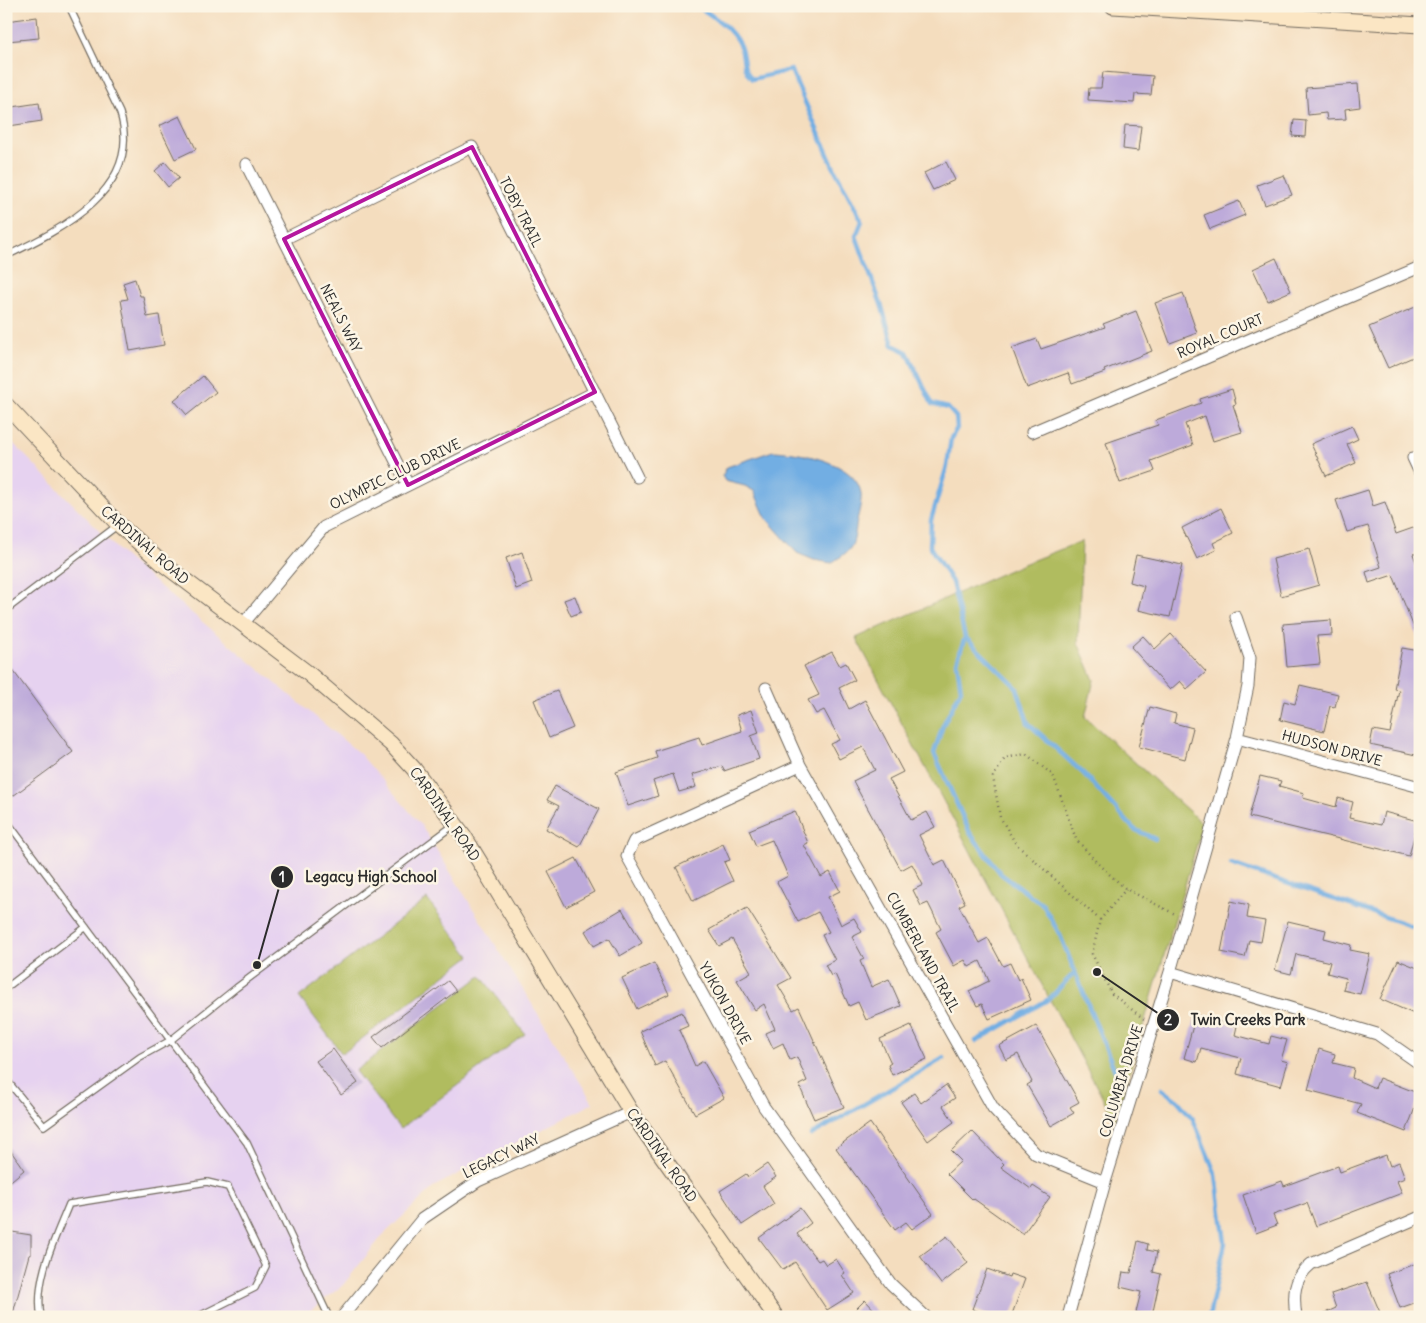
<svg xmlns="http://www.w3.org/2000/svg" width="1426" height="1323" font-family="Delius,sans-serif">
<rect width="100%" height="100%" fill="#fcf5e5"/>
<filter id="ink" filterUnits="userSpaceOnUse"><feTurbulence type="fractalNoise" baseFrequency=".02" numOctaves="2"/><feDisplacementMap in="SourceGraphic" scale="10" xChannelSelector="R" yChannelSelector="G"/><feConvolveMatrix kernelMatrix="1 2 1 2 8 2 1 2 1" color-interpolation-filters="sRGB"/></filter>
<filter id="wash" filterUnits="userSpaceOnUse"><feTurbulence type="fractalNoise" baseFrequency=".0096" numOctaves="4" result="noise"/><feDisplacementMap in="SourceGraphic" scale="20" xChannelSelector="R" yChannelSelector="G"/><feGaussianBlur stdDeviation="1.12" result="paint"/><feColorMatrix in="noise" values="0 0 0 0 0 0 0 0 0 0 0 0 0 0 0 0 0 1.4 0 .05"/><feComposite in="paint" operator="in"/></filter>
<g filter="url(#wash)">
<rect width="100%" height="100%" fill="#f4ddbe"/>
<!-- built -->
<path fill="#e6d2f0" d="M6,436L126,558L360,754L422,826L593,1103L435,1186L383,1235L343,1285L302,1317H6Z"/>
<!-- green -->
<path fill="#b0bc5e" stroke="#6e7444" d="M1082,541L1078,643L1094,680L1085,717L1203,824L1115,1121L856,638L1021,565Z
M427,899L470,956L342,1054L299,997Z
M481,976L525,1034L400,1129L355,1071Z"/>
<!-- water -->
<path fill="#72aee3" stroke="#4e6c87" d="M773,451C799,452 856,462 861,493C862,501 859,512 857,520C853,547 855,548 831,563L814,560L797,553L766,518L754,491L745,486L725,481L722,476L727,467Z"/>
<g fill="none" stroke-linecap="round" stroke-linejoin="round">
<!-- stream -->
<path stroke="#72aee3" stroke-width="4.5" d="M697,6C713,16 732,28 740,46C746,60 740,66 752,79L791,70L833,166L862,221L856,236L882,307L893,345L907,352L932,404L948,408L956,417L957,428L951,438L947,466L931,520L930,547L952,582L965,637L957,662L961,690L943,725L934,753L970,833L1001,874L1043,905L1060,935L1115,1071
M965,637L1017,688L1028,723L1083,773L1134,829L1155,839
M1231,864L1420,929
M976,1041L1049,999L1075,972
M1162,1089L1178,1101L1193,1119L1216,1175L1225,1243L1209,1317
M811,1135L944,1058"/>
</g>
<g id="blocks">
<!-- building -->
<path fill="#bdaada" d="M37,17L39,38L7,41L6,21Z
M1103,72L1153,76L1151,95L1135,94L1134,103L1088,100L1089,88H1101Z
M1358,84L1360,107L1345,109L1346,119L1327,120L1326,113L1308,115L1306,88Z
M39,103L42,121L9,126L6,108Z
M180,116L196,149L175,159L159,126Z
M1294,120L1306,121L1305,137L1292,136Z
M1125,125L1141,126L1138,151L1123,149Z
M165,162L179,178L168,187L155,171Z
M946,162L955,180L933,190L924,173Z
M1284,175L1292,195L1265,205L1257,185Z
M1239,201L1245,215L1210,229L1204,215Z
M1276,258L1291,291L1268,301L1253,269Z
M135,279L140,296H143L147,317L159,315L164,345L130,351L121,300L128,299L123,283Z
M1183,293L1197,333L1170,343L1155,303Z
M1420,305V354L1388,368L1369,327Z
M1136,311L1152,351L1104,370L1105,372L1072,384L1068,373L1027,388L1012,348L1037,339L1041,349L1105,327L1103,324Z
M203,376L216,392L187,415L174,400Z
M1232,389L1236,404L1233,405L1242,432L1213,441L1205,416L1185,424L1193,445L1151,461L1155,471L1120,483L1106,443L1158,425L1156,420L1201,403L1200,399Z
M1352,426L1358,439L1347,444L1356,463L1326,476L1311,444Z
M1368,490L1373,506L1385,502L1396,534L1416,527L1420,539V552L1413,554L1420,573V643L1393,575L1369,583L1366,572L1381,567L1368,526L1347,532L1336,500Z
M1221,508L1233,533L1213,543L1216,550L1197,559L1182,528Z
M1309,549L1319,585L1281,596L1273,559Z
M522,552L532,583L516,589L506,558Z
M1136,555L1182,565L1170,617L1138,610L1144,586L1130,582Z
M575,596L581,612L571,616L564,600Z
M1331,620L1332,635L1317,636L1320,664L1287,667L1283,624Z
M1171,634L1206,672L1187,689L1180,681L1170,690L1131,647L1143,636L1155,649Z
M1402,648L1420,651V736L1416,755L1370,745L1373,730L1390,733L1399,690L1394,689Z
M832,652L840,666L846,663L855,680L839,688L849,709L865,700L903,772L889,779L911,820L927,812L935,827L919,835L934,865L944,860L965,903L959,906L979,943L988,938L1003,966L1010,963L1018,980L1021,978L1031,1000L989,1019L982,1004L977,1006L969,991L989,981L980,961L969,967L965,960L954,966L936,932L941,929L928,903L921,906L913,890L923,885L912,864L901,870L853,781L875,770L863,747L839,759L831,744L840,740L824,710L816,714L808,700L819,695L804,666Z
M6,661L73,752L6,801Z
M1300,685L1338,694L1335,707L1330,706L1324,731L1280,720L1284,701L1295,704Z
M557,691L573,728L549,738L534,700Z
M1150,707L1176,714L1174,723L1193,728L1185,759L1139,747Z
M751,710L759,733L751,736L759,759L724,771L722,766L692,775L696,787L679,792L673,774L653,781L658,796L628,806L616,772L657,758L655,751L699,737L702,745L742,731L737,715Z
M1260,776L1281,781L1279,786L1304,793L1303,798L1336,807L1338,798L1353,802L1349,818L1381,825L1384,812L1418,821L1409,856L1249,817Z
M555,786L599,809L579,847L546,829L559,806L547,800Z
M795,811L808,843L804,845L821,877L830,872L840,891L828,897L841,925L854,918L862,932L852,937L864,959L860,961L871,987L889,979L901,1006L866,1020L858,1002L849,1006L835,974L831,976L825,965L835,960L822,935L829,932L818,912L798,922L777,882L788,876L772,840L756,846L749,830Z
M723,844L730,860L724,862L733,881L693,901L676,867Z
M576,858L594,892L566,907L548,872Z
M1231,901L1249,905L1247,918L1265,921L1261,942L1249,940L1245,957L1221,952Z
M747,908L791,978L778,985L793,1010L799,1007L844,1107L814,1119L799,1085L807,1081L797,1057L790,1060L783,1043L773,1048L766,1033L775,1029L764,1004L755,1010L737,980L751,972L732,939L719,946L709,930Z
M622,909L642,943L620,956L609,938L594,946L585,931Z
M1288,921L1326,930L1324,938L1351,945L1350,950L1370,954L1360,994L1343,990L1346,978L1327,973L1330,962L1296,954L1291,974L1275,970Z
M1398,960L1420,969V1001L1414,1014L1380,999Z
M654,963L669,994L637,1009L622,978Z
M448,981L456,991L382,1048L373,1037Z
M682,1012L688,1026L679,1030L695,1066L703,1061L724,1098L695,1114L665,1061L655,1066L640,1031Z
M1196,1015L1237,1026L1235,1035L1269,1044L1271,1036L1287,1040L1281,1060L1288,1062L1281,1086L1237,1074L1241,1058L1201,1048L1197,1062L1184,1058Z
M911,1025L927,1059L892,1075L888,1065L891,1063L880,1039Z
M1036,1026L1079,1102L1070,1107L1074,1113L1051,1126L1027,1085L1032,1082L1018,1054L1006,1060L999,1046Z
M333,1049L358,1083L341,1095L316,1061Z
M1319,1049L1335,1054L1333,1063L1354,1068L1352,1078L1375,1088L1379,1078L1420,1094L1406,1132L1357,1113L1361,1104L1308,1090Z
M946,1085L955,1098L943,1106L954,1122L928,1141L901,1102L914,1093L921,1103Z
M870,1123L933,1214L912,1229L906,1222L895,1230L836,1148Z
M972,1131L1004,1164L1001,1167L1031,1189L1033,1186L1050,1197L1023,1234L974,1199L973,1200L947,1174L961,1161L951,1151Z
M6,1144L24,1170L6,1185Z
M1386,1155L1390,1166L1399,1162L1405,1178L1397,1181L1402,1193L1316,1226L1307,1203L1273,1215L1277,1225L1256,1233L1243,1195L1282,1181L1284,1186L1338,1166L1340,1172Z
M767,1164L776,1177L763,1186L774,1204L742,1225L720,1191L746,1174L748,1177Z
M800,1208L811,1223L797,1234L818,1261L822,1259L826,1265L836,1259L845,1273L842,1275L854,1293L827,1310L795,1262L783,1270L759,1238Z
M6,1231L31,1235V1255H29L12,1317H6Z
M947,1236L968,1263L941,1284L920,1256Z
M1138,1241L1148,1244L1147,1250L1157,1252L1153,1272L1161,1274L1152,1316L1136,1312L1141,1292L1120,1287L1123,1272L1131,1273Z
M1420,1262V1301L1400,1308L1387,1274Z
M987,1269L1009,1277L1010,1274L1025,1279L1011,1317H993L972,1309Z
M1367,1282L1382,1317H1316L1336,1308L1331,1294Z
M865,1300L881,1317H848Z"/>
</g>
</g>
<g filter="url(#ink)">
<use href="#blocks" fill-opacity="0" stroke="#71695e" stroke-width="1"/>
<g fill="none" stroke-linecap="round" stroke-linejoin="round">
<!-- lane casing -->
<g stroke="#71695e" stroke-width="8">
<path id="lane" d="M6,256C61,230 144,188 120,113L69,6
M6,610L118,525
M6,820L247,1143L329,1317
M6,988L86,927
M6,1079L44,1126L140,1057L171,1040L236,988L455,824
M41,1317C34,1279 55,1239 69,1204L207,1182L228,1187L266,1266L255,1288L197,1317"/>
</g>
<!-- street casing -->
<g stroke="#71695e" stroke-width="13">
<path id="street" d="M246,164L408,485
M284,239L472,147L637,477
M1032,432L1420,267
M1413,458L1420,473
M242,625L324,527L595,392
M766,688L800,765L993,1108L1036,1154L1105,1182
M1237,738L1420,787
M800,765L634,841L627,856L764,1107L891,1284L926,1317
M1170,972L1377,1034L1420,1064
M342,1317L422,1219L478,1181L631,1112
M1068,1317L1105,1182L1170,972L1237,738L1248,686L1250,658L1236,617
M1296,1317C1293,1295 1293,1279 1311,1264L1420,1217"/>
</g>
<!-- secondary casing -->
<g stroke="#71695e" stroke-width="17">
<path id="secondary" d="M1113,6L1420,25
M6,405L118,524L162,563L309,674L391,744L414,769L464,836L631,1112L776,1317"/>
</g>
<!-- path -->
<path stroke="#71695e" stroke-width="2.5" stroke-dasharray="1 4" stroke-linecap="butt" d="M1100,920L1126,889
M1144,1019L1112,994L1092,954L1100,920L1016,844L1000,817L993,777L1005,758L1026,754L1053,775L1076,839L1100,866L1126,889L1175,914"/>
<!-- lane -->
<use href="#lane" stroke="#fff" stroke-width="5.5"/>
<!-- street -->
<use href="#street" stroke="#fff" stroke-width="11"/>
<!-- secondary -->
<use href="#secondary" stroke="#fbe6c4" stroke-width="15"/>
</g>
</g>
<!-- marked area -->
<path fill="none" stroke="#b5179e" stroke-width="4" stroke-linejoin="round" d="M472,147L595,392L408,485L284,239Z"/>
<g text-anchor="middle" stroke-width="5" stroke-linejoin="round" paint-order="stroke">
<!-- street labels -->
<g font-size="14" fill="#2b2b2b" stroke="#fcf5e5">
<text transform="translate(521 212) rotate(63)" y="5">TOBY TRAIL</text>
<text transform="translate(341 318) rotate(63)" y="5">NEALS WAY</text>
<text transform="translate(1220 336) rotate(-23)" y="5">ROYAL COURT</text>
<text transform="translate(395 474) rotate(-26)" y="5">OLYMPIC CLUB DRIVE</text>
<text transform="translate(145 545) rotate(41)" y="5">CARDINAL ROAD</text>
<text transform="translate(1332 748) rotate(15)" y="5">HUDSON DRIVE</text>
<text transform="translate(445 814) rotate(55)" y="5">CARDINAL ROAD</text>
<text transform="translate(923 952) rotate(61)" y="5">CUMBERLAND TRAIL</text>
<text transform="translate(725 1003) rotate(61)" y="5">YUKON DRIVE</text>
<text transform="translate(1121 1081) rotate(-73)" y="5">COLUMBIA DRIVE</text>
<text transform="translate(662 1155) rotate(55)" y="5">CARDINAL ROAD</text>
<text transform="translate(501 1156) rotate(-26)" y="5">LEGACY WAY</text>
</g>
</g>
<!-- callouts -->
<path fill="none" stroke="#2b2b2b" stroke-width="2" d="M257 965L282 877M1097 972L1168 1020"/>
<g fill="#2b2b2b" stroke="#fcf5e5" stroke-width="2">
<circle cx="257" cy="965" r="5"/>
<circle cx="1097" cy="972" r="5"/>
<circle cx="282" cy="877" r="12"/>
<circle cx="1168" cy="1020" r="12"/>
</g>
<g font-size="15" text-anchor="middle" font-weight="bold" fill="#fff">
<text x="282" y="882">1</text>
<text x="1168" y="1025">2</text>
</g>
<g font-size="15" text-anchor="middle" font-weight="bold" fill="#2b2b2b" stroke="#fcf5e5" stroke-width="5" stroke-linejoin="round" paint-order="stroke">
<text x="371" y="882">Legacy High School</text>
<text x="1248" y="1025">Twin Creeks Park</text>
</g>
<!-- margin -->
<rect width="1426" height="1323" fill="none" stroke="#fcf5e5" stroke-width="25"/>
</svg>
